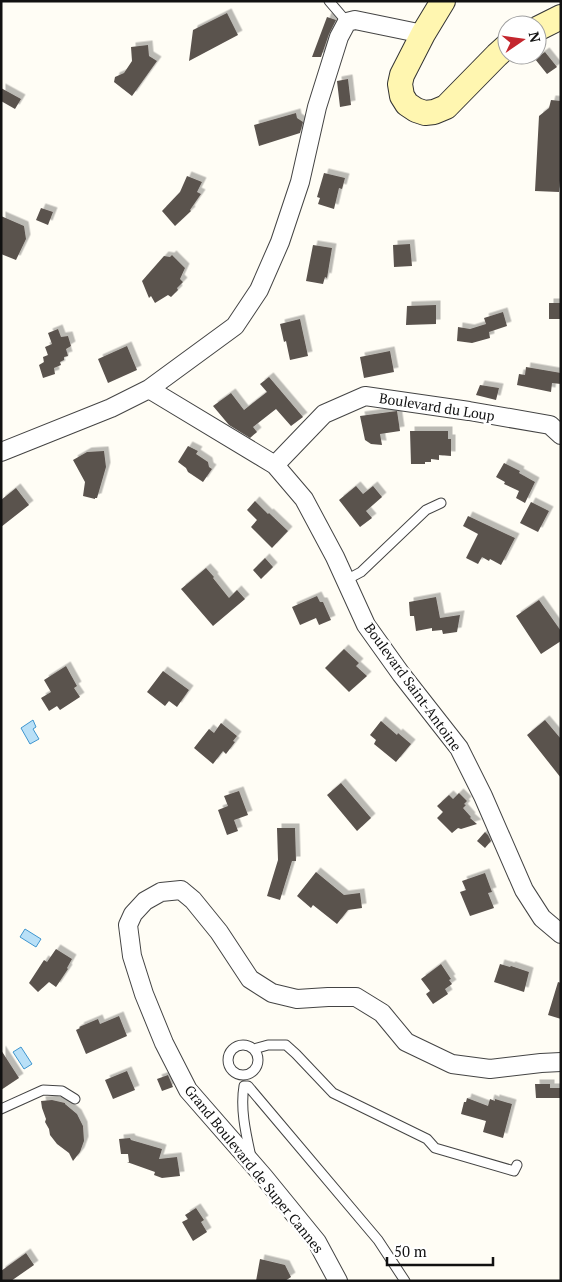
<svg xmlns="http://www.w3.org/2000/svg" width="562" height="1282" font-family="'PT Serif',serif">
<defs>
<filter id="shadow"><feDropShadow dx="4.5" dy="-4.5" stdDeviation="0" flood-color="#0004"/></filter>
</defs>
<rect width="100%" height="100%" fill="#fffdf5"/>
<!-- water -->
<path fill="#b9e0f7" stroke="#3f96cf" d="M33,720L36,727L33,729L39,739L30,744L21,728Z
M25,929L41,939L36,947L20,937Z
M21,1047L32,1064L24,1069L13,1052Z"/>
<!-- building -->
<path fill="#5a524d" filter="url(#shadow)" d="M227,13L238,35L189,61L193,30Z
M327,17L336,20L329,34L321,57H312Z
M148,45L149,56L157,61L132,96L114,82L115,77L124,73L132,61L131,47Z
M545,52L557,67L547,74L535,59Z
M348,79L351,105L340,107L337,81Z
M1,88L21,99L15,109L1,101Z
M551,100L561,101V169L559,192L535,191L539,116L549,108Z
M296,113L297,118L303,122L300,133L259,146L254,125Z
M324,173L345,178L342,189L339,188L334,209L318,204L320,198L317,197Z
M187,176L202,182L197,192L201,194L190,210L191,211L175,226L162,211L180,192Z
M41,208L53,212L48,225L36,220Z
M1,216L24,226L26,239L16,260L1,254Z
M410,244L412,266L394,267L393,245Z
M313,245L332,248L327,278L325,277L323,284L306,281Z
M172,255L185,268L180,279L183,282L177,288L178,290L171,297L168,295L155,303L151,296L149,298L142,281L164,256L170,257Z
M549,303H561V319H549Z
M436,305V324L406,325L407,306Z
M503,312L507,326L489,332L490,338L472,343L457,341L458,327L470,329L486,324L484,318Z
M300,319L308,356L290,360L286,341L284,342L280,324Z
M58,329L61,337L68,336L71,346L66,349L68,356L64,357V360L60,362L61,365L54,368L55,374L43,378L39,365L44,362L43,357L48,355L45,347L52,344L48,333Z
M127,346L137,370L108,383L98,359Z
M390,351L394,372L364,378L360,357Z
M526,367L561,373V384L552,383L551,392L517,385L519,374L525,375Z
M269,377L303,417L291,426L276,409L253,427L257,432L250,438L229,425L213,406L231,393L244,410L267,392L260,384Z
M480,385L499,388L496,400L476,395Z
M397,411L400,431L380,434L382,445L371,444L365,440L360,416Z
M410,431H448V439H451V456L439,455V460L431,459V462H425V464H411Z
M188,446L198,451L196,454L208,462L209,467L212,469L203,482L188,472L186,468L178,462Z
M104,451L106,467L97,498H95V499L83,496L85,482L73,460L87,452Z
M504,463L520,471L519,473L535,482L525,503L516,498L519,491L504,484L505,482L496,477Z
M356,486L363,494L373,486L382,497L366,511L372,518L360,527L339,500Z
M16,488L29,505L1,527V500Z
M255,501L268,514L269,513L288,531L272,548L251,527L257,520L247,510Z
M531,502L549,511L538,532L520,523Z
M468,516L515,538L501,565L490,559L489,561L482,557L478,564L466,558L478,534L463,526Z
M265,558L273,567L261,579L253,570Z
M206,568L214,577L213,578L229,598L237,590L245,599L213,626L181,589Z
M317,596L320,602H323L331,620L319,625L316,618L300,625L292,607Z
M436,597L440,618L460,615L457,632L443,634L442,630L432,631V628L416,631L414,616H410L409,602Z
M539,600L561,631V641L541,654L516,616Z
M344,649L359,663L356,666L367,676L349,692L325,668Z
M66,666L77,686L74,688L80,697L60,710L57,706L49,711L41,698L51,692L44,680Z
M163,671L189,690L177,707L169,701L165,706L147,692Z
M545,720L561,739V778L527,735Z
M381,721L397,735L398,733L411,744L396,762L374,744L376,740L370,735Z
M221,723L237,736L233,741L235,742L226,754L223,751L213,764L194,748L209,729L214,733Z
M341,783L371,818L357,831L327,795Z
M239,791L248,815L234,820L238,831L227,835L218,810L228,806L224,796Z
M459,793L467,801L464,804L466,805L463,808L471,817L470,818L477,824L461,829L458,828L452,833L437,818L443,812L437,806L449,795L453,799Z
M277,828H295L296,861H292L280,900L267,896L278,860Z
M485,832L488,835L491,841L485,848L477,841Z
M316,872L344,895L360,893L362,908L348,910L337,924L313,905L311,908L297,896Z
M485,873L492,892L488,893L494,908L470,916L460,892L466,890L462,881Z
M56,949L72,959L67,968L68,969L56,987L49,982L38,992L29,983L44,960L47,962Z
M441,964L451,979L449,980L452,984L445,989L448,994L433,1004L426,994L430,991L421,979Z
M500,964L510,967L511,966L529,972L524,992L494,982Z
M558,982L561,983V1019L548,1015Z
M119,1016L127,1036L86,1054L76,1030L80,1028L79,1027L98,1019L100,1024Z
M1,1050L19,1078L1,1090Z
M127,1071L135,1090L113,1099L105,1080Z
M168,1075L173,1087L162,1091L157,1079Z
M535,1084H550V1088H561V1098H536Z
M467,1098L488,1106L490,1099L495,1101V1099L512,1104L503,1138L483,1132L486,1121L461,1114L464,1102H466Z
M52,1100L65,1103V1104L77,1114L83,1126L84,1141L80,1152L73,1161L69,1153L57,1144L50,1135L49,1129L45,1122L46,1119L42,1108L41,1101Z
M130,1138L131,1140L162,1149L159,1159L177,1157L180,1176L162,1178L154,1175L155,1172L127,1162H129L128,1154H121L119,1139Z
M196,1208L204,1220L201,1222L207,1232L193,1241L182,1222L188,1219L185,1215Z
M26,1253L34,1265L11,1281H1V1271Z
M260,1259L285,1265L291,1277L285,1281H256Z"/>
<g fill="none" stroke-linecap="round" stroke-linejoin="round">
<!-- service casing -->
<g stroke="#444" stroke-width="11">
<path id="service" d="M329,1L347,22
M346,580L361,572L426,510L441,503
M228 1060a15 15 0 1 1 30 0a15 15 0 1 1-30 0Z
M254,1049L268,1045H286L296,1054L333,1093L427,1139L435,1148L514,1171L517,1165
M1,1109L43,1090L62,1091L75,1099
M251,1157C246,1134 240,1109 244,1086H248L378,1240L405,1281"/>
</g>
<!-- minor casing -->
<g stroke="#444" stroke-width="20">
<path id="minor" d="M149,389L275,465L304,499L335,557L366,625L401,674L459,748L483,796L524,890L542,918L561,934
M1,452L111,408L149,389L235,326L259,290L280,242L300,182L317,107L339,37L347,22L355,20L423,34
M275,465L324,414L365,396L469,411L550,425L561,435
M338,1281L317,1242L264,1177L188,1090L164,1043L144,994L132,956L128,925L133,914L145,901L161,892L181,890L193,900L219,932L250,979L272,993L297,999L328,997H356L382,1013L406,1042L452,1064L490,1069L541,1063L561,1062"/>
</g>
<!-- secondary casing -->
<g stroke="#333" stroke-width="26">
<path id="secondary" d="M443,1L423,34L402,75L400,84L402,96L407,104L416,110L425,113L434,112L446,107L497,55L507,46
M537,29L561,17"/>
</g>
<!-- service -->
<use href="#service" stroke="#fff" stroke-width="9"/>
<!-- minor -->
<use href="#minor" stroke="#fff" stroke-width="18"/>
<!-- secondary -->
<use href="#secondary" stroke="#fff6b0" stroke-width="24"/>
</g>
<g text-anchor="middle" stroke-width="5" stroke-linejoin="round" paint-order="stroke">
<!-- street labels -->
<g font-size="14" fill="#111" stroke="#fff">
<text transform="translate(437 407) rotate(9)" y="5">Boulevard du Loup</text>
<text transform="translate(413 687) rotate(54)" y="5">Boulevard Saint-Antoine</text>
<text transform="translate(254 1169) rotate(51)" y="5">Grand Boulevard de Super Cannes</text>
</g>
</g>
<!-- border -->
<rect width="562" height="1282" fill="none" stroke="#111111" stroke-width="5"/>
<!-- north arrow -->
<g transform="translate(522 40) rotate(77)"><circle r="24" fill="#ffffff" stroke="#a0a0a0"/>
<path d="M0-4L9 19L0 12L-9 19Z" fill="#c4262e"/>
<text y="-8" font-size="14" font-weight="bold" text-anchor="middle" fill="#111111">N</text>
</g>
<!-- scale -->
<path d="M387 1257v8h106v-8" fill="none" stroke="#111111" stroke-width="2.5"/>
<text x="394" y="1257" font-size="15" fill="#111111" stroke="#ffffff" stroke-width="4" paint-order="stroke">50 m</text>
</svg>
